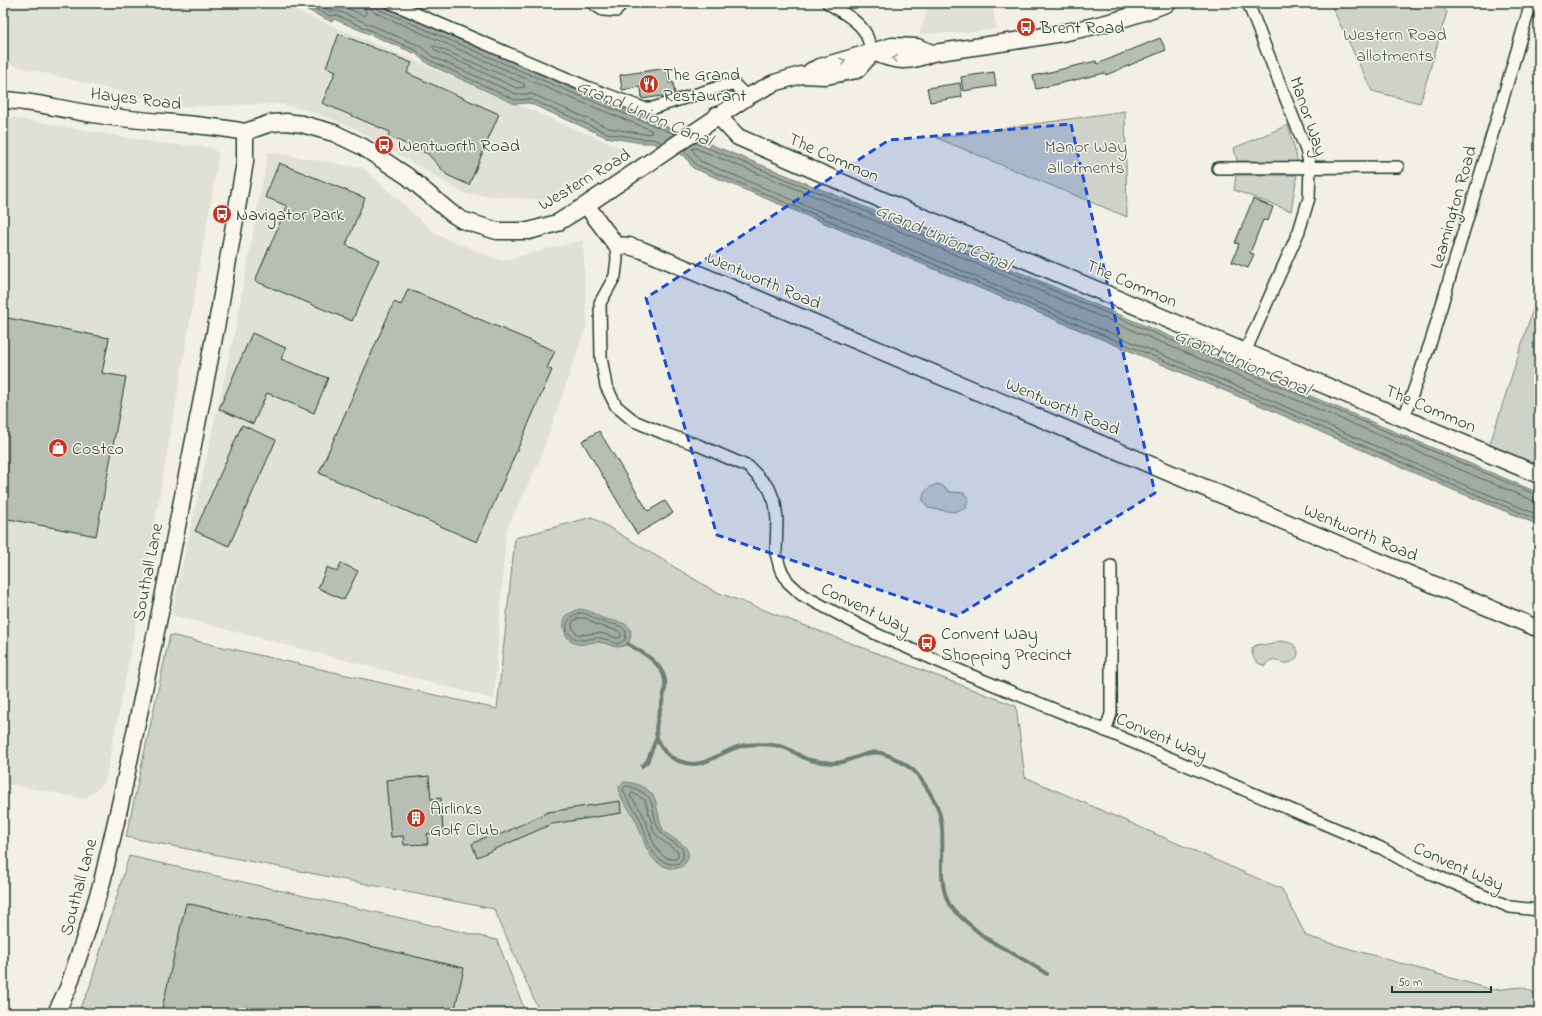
<svg xmlns="http://www.w3.org/2000/svg" width="1542" height="1016" font-family="'Indie Flower',sans-serif">
<rect width="100%" height="100%" fill="#f2f0e5"/>
<filter id="ink" filterUnits="userSpaceOnUse"><feTurbulence type="fractalNoise" baseFrequency=".025" numOctaves="2"/><feDisplacementMap in="SourceGraphic" scale="8" xChannelSelector="R" yChannelSelector="G"/><feConvolveMatrix kernelMatrix="1 2 1 2 8 2 1 2 1" color-interpolation-filters="sRGB"/></filter>
<g filter="url(#ink)">
<!-- built -->
<path fill="#e0e1d6" d="M3,3H278L626,150L544,200L465,194L352,127L308,111L280,104L183,107L3,63Z
M930,3H992L997,29L974,32L919,34Z
M3,116L160,143L210,147L219,154L151,546L105,783L85,799L3,783Z
M268,152L363,168L436,234L501,261L583,240L587,324L540,459L506,531L494,699L171,615L235,330Z"/>
<!-- green -->
<path fill="#cfd2c8" stroke="#77887e" d="M1333,3H1439L1447,12L1420,103L1372,91L1331,5Z
M1125,111L1127,217L937,138Z
M1288,125L1298,162L1237,161L1234,148Z
M1236,175H1297L1291,211L1234,190Z
M1539,290V474L1487,453Z
M937,484L941,485L950,492L964,493L968,498L966,508L954,512L928,508C927,506 924,502 923,500C921,492 931,486 937,484Z
M592,517L714,591L1016,706L1025,777L1282,889L1306,936L1493,990L1522,987L1539,995V1013H540L494,909L126,837L170,635L497,709L515,538Z
M1281,641C1286,642 1290,642 1294,645C1296,647 1298,650 1298,653C1298,660 1290,664 1284,663C1280,663 1277,659 1272,660C1269,660 1267,663 1265,666C1255,663 1252,659 1252,648C1260,641 1264,647 1272,644C1275,643 1277,641 1281,641Z
M129,856L497,940L526,1013H77L88,992Z"/>
<!-- water -->
<path fill="#a2aba1" stroke="#6e7f75" d="M293,3H375L564,85L882,214L1539,493V525L1451,489L1266,408L693,168L685,156L652,143H642L606,137L529,103L515,104L428,64L416,54L334,19L332,22Z
M579,609C589,610 591,612 600,617C611,623 640,618 628,644C614,651 612,643 598,642C591,641 584,646 577,644C564,640 561,626 566,615Z
M624,782C635,782 650,788 655,799C657,804 657,811 659,817C660,822 661,827 664,831C672,840 696,846 686,862C682,868 677,869 670,868C646,863 645,840 636,821C631,809 619,801 619,786Z"/>
<g fill="none" stroke-linecap="round" stroke-linejoin="round">
<!-- shore -->
<path stroke="#536960" stroke-width="1" d="M302,3L330,16L336,15L417,51L431,61L515,100L530,99L607,133L643,139H653L663,143
M314,3L330,11H338L420,46L433,57L516,94H532L609,128L643,134L652,133L651,130L561,94L376,13L371,9L370,3
M328,3L340,5L365,16L366,13L364,3
M375,3V7L378,9L563,89L675,134
M434,46L524,84L525,87L517,88L436,51L433,48Z
M695,143L880,217L1539,496
M683,151L688,154L696,165L1268,404L1453,485L1539,520
M1539,501H1534L878,222L695,148L692,149L700,161L1270,400L1455,481L1539,515
M579,613C590,613 591,618 600,621C610,625 620,622 626,632L625,640L617,644C611,641 605,638 599,638C592,637 585,642 577,639C562,634 564,618 579,613Z
M580,618H586L597,625L619,631L621,634V637L617,638L600,633L579,635C574,632 570,627 573,621Z
M626,786C630,786 634,788 638,790C658,798 650,813 659,829C664,838 675,843 683,849V858L679,863C675,865 672,864 667,863C648,857 647,834 640,819C635,808 626,801 623,789Z
M633,793L645,800L654,832L660,839L678,852V856L676,859C654,861 651,832 644,817C641,809 635,803 630,796L631,794Z"/>
<!-- stream -->
<path stroke="#6e7f75" stroke-width="4" d="M628,644C642,652 662,663 665,680C668,702 647,726 661,747C666,754 674,760 682,762C704,770 720,751 741,746C751,743 773,744 783,747C793,750 801,758 810,760C817,762 825,762 833,763C849,764 863,750 881,753C893,756 903,763 913,770C919,775 924,784 929,791C931,796 935,801 937,806C950,838 933,874 950,906C953,910 958,914 962,918C969,924 977,931 984,937C991,942 1000,946 1007,950C1021,958 1034,966 1047,974
M642,766L647,762L657,737"/>
</g>
<!-- building -->
<path fill="#b7beb3" stroke="#1f3d34" d="M339,34L412,63L407,73L499,114L469,185L447,175L428,154L388,136L390,132L322,103L336,71L326,67Z
M1160,38L1166,50L1106,75L1105,73L1036,89L1033,76L1096,61L1097,64Z
M667,68L669,83L673,82L675,94L642,99L641,87L622,90L620,75Z
M994,72L996,86L963,91L961,77Z
M960,83L962,97L930,102L927,88Z
M279,163L365,198L346,245L379,260L352,321L255,281L287,206L265,197Z
M1253,199L1273,207L1268,221L1263,220L1250,253L1254,254L1248,268L1232,262L1239,244L1235,243Z
M408,289L555,351L547,368L552,370L477,542L319,473L394,302L401,305Z
M3,317L109,338L102,373L126,377L96,536L3,518Z
M252,333L286,348L281,359L328,378L314,413L267,393L253,424L219,409Z
M242,425L276,440L229,546L195,531Z
M599,431L648,511L665,501L673,513L637,534L582,441Z
M341,563L358,571L344,600L318,588L327,567L337,572Z
M429,776L431,799L441,798L443,832L427,834L428,844L404,845L403,836L391,837L386,780Z
M620,801L621,813L552,824L477,857L472,844L493,833L495,837L548,812Z
M186,903L464,968L454,1013H161Z"/>
<g fill="none" stroke-linecap="round" stroke-linejoin="round">
<!-- street casing -->
<g stroke="#1f3d34" stroke-width="14">
<path id="street" d="M391,3L587,87L643,108H653L722,86L735,85L747,97
M592,3L603,10L616,11L622,3
M828,3C840,11 858,20 866,34C868,39 870,46 873,52
M1218,168L1398,167
M616,245L617,259L615,276L600,303L601,357L606,386L616,406L634,421L663,433L698,445L749,467L769,488L775,503L777,519L776,553L780,568L788,582L802,595L876,634L970,675L1078,719L1381,848L1413,866L1510,907L1539,910
M1245,352L1299,231L1309,198L1310,167L1306,150L1248,3
M1404,418L1432,338L1531,3
M1105,731L1111,714V566"/>
</g>
<!-- secondary casing -->
<g stroke="#1f3d34" stroke-width="19">
<path id="secondary" d="M811,71L820,67L892,46L917,47L932,53
M3,100C34,101 63,110 93,114C144,123 195,122 245,132
M717,115L738,137L887,202L1539,475
M245,132L271,123L286,122L302,124L334,133L363,147L407,176L451,213L462,220L497,231H529L557,223L586,205L747,97L774,83L801,75L826,76L857,70L873,52C896,62 909,63 932,53C1012,41 1094,33 1168,3
M586,205L616,245L629,246L642,250L1539,629
M56,1013L68,988L87,931L102,882L121,800L163,598L219,312L245,162V132"/>
</g>
<!-- street -->
<use href="#street" stroke="#fbf7ec" stroke-width="11"/>
<!-- secondary -->
<use href="#secondary" stroke="#fbf7ec" stroke-width="16"/>
</g>
<!-- one-way arrows -->
<defs><path id="oneway-chevron" d="M-2-3.5L2.5 0L-2 3.5" fill="none" stroke-width="1.6" stroke-linecap="round" stroke-linejoin="round"/></defs>
<g stroke="#8d9a90">
<use href="#oneway-chevron" transform="translate(895 59) rotate(-175)"/>
<use href="#oneway-chevron" transform="translate(843 61) rotate(-17)"/>
</g>
</g>
<!-- marked area -->
<path fill="#1d4ed8" fill-opacity="0.2" stroke="#1d4ed8" stroke-width="3" stroke-dasharray="8 5" stroke-linejoin="round" d="M1071,124L1155,493L957,616L717,535L646,298L889,140Z"/>
<!-- icons -->
<defs>
<g id="bus-disc" transform="scale(1)"><circle r="9.5" fill="#c8321e" stroke="#fbf7ec"/><path d="M-5-6H5V4H4V6H2V4H-2V6H-4V4H-5ZM-3.5-4V0h7V-4ZM-3.5 1.2v1.5H-2V1.2ZM2 1.2v1.5H3.5V1.2Z" fill="#fff"/></g>
<g id="restaurant-disc" transform="scale(1)"><circle r="9.5" fill="#c8321e" stroke="#fbf7ec"/><path d="M-5-6h1v4h1v-4h1v4h1v-4h1v5L-1.5 .5V6h-2V.5L-5-1ZM5-6V6H3V1.5H1.5Q1.5-4 5-6Z" fill="#fff"/></g>
<g id="shop-disc" transform="scale(1)"><circle r="9.5" fill="#c8321e" stroke="#fbf7ec"/><path d="M-5-2.5h2.3a2.7 3.5 0 0 1 5.4 0H5L5.5 6h-11ZM-1.5-2.5h3a1.5 2.3 0 0 0-3 0Z" fill="#fff"/></g>
<g id="building-disc" transform="scale(1)"><circle r="9.5" fill="#c8321e" stroke="#fbf7ec"/><path d="M-4-6H4V6H1V3H-1V6H-4ZM-2.5-4.3h1.7v1.8h-1.7ZM.8-4.3h1.7v1.8H.8ZM-2.5-1h1.7V.8h-1.7ZM.8-1h1.7V.8H.8Z" fill="#fff"/></g>
</defs>
<g fill-rule="evenodd">
<use href="#bus-disc" x="1026" y="27"/>
<use href="#restaurant-disc" x="649" y="84"/>
<use href="#bus-disc" x="384" y="145"/>
<use href="#bus-disc" x="222" y="214"/>
<use href="#shop-disc" x="58" y="448"/>
<use href="#bus-disc" x="927" y="643"/>
<use href="#building-disc" x="416" y="818"/>
</g>
<g text-anchor="middle" stroke-width="3" stroke-linejoin="round" paint-order="stroke">
<!-- poi labels -->
<g font-size="18" fill="#1f3d34" stroke="#fbf7ec" text-anchor="start">
<text x="1040" y="33">Brent Road</text>
<text x="663" y="80">The Grand<tspan x="663" dy="21">Restaurant</tspan></text>
<text x="398" y="151">Wentworth Road</text>
<text x="236" y="220">Navigator Park</text>
<text x="72" y="454">Costco</text>
<text x="941" y="639">Convent Way<tspan x="941" dy="21">Shopping Precinct</tspan></text>
<text x="430" y="814">Airlinks<tspan x="430" dy="21">Golf Club</tspan></text>
</g>
<!-- park labels -->
<g font-size="18" fill="#425b52" stroke="#fbf7ec">
<text x="1395" y="40">Western Road<tspan x="1395" dy="21">allotments</tspan></text>
<text x="1086" y="152">Manor Way<tspan x="1086" dy="21">allotments</tspan></text>
</g>
<!-- street labels -->
<g font-size="18" fill="#1f3d34" stroke="#fbf7ec">
<text transform="translate(136 98) rotate(7)" y="6">Hayes Road</text>
<text transform="translate(1309 116) rotate(71)" y="6">Manor Way</text>
<text transform="translate(834 157) rotate(24)" y="6">The Common</text>
<text transform="translate(584 179) rotate(-31)" y="6">Western Road</text>
<text transform="translate(1453 207) rotate(-74)" y="6">Leamington Road</text>
<text transform="translate(764 280) rotate(23)" y="6">Wentworth Road</text>
<text transform="translate(1132 283) rotate(23)" y="6">The Common</text>
<text transform="translate(1063 406) rotate(23)" y="6">Wentworth Road</text>
<text transform="translate(1431 408) rotate(23)" y="6">The Common</text>
<text transform="translate(1361 532) rotate(23)" y="6">Wentworth Road</text>
<text transform="translate(147 572) rotate(-79)" y="6">Southall Lane</text>
<text transform="translate(866 608) rotate(26)" y="6">Convent Way</text>
<text transform="translate(1162 736) rotate(23)" y="6">Convent Way</text>
<text transform="translate(1459 866) rotate(24)" y="6">Convent Way</text>
<text transform="translate(78 887) rotate(-75)" y="6">Southall Lane</text>
</g>
<!-- water labels -->
<g font-size="19" font-style="italic" fill="#465e55" stroke="#fbf7ec">
<text transform="translate(645 112) rotate(23)" y="7">Grand Union Canal</text>
<text transform="translate(944 236) rotate(23)" y="7">Grand Union Canal</text>
<text transform="translate(1243 361) rotate(23)" y="7">Grand Union Canal</text>
</g>
</g>
<!-- margin -->
<rect width="1542" height="1016" fill="none" stroke="#fbf7ec" stroke-width="16"/>
<rect x="8" y="8" width="1526" height="1000" fill="none" stroke="#1f3d34" stroke-width="1.5" filter="url(#ink)"/>
<!-- scale -->
<path d="M1392 986v6h99v-6" fill="none" stroke="#1f3d34" stroke-width="2"/>
<text x="1398" y="986" font-size="12" fill="#1f3d34" stroke="#fbf7ec" stroke-width="3" paint-order="stroke">50 m</text>
</svg>
